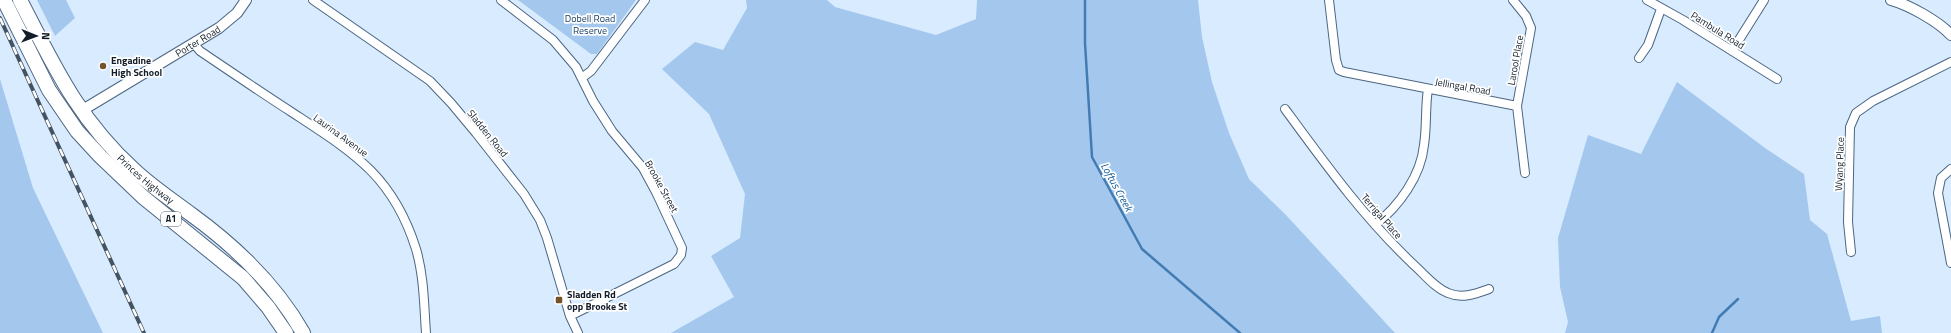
<svg xmlns="http://www.w3.org/2000/svg" width="1951" height="333" font-family="'Titillium Web',sans-serif">
<rect width="100%" height="100%" fill="#d9ebff"/>
<!-- green -->
<path fill="#a4c8ed" d="M37,0H66L75,18L55,36Z
M518,0H636L597,54H591Z
M746,0H827L835,7L936,35L976,19L977,0H1198L1202,37L1212,82L1229,133L1249,179L1286,215L1395,333H671L734,297L711,256L740,238L745,194L709,114L662,69L695,42L723,50L747,8Z
M0,79L33,188L103,333H0Z
M1677,82L1765,148L1804,174L1810,220L1827,234L1851,321L1880,316L1882,333H1565L1568,322L1560,287L1558,238L1588,135L1641,154Z"/>
<g fill="none" stroke-linecap="round" stroke-linejoin="round">
<!-- stream -->
<path stroke="#437cb3" stroke-width="2.5" d="M1085,0V43L1092,157L1142,249L1240,333
M1712,333L1719,317L1738,299"/>
<!-- minor casing -->
<g stroke="#4b6682" stroke-width="10">
<path id="minor" d="M313,0L430,81L451,103L476,133L524,194L540,220L547,238L570,316L578,333
M501,0L553,40L576,67L593,101L612,131L643,168L656,192L682,248L681,255L674,264L570,316
M1329,0L1336,60L1339,70L1344,72L1517,106L1525,173
M1513,0L1526,16L1531,28L1517,106
M1647,0L1683,20L1777,79
M194,44L200,51C231,72 262,93 293,113C354,153 393,176 416,249C424,276 424,305 426,333
M1732,51L1764,0
M1639,58L1648,45L1661,9
M583,77L591,71L645,0
M1285,109C1326,165 1364,218 1415,266C1425,275 1435,288 1448,293C1462,299 1475,294 1489,289
M1951,169L1941,178L1938,193L1951,263
M1375,225C1399,206 1421,176 1424,145C1427,126 1425,108 1428,89
M1851,252L1848,222L1850,127L1856,113L1873,101L1951,62"/>
</g>
<!-- tertiary casing -->
<g stroke="#4b6682" stroke-width="12">
<g id="tertiary">
<path d="M1891,0C1909,5 1938,21 1951,35"/>
<path id="s1" d="M81,111L219,28L237,13L246,0"/>
</g>
</g>
<!-- trunk casing -->
<g stroke="#4b6682" stroke-width="16">
<g id="trunk">
<path d="M4,0L49,90L77,131L100,156L143,197L243,278L268,307L286,333"/>
<path id="s2" d="M20,0C54,66 78,119 134,170C152,187 172,200 192,215C236,247 276,285 303,333"/>
</g>
</g>
<!-- minor -->
<use href="#minor" stroke="#fff" stroke-width="8"/>
<!-- tertiary -->
<use href="#tertiary" stroke="#fff" stroke-width="10"/>
<!-- trunk -->
<use href="#trunk" stroke="#fff" stroke-width="14"/>
<!-- rail casing -->
<g stroke="#455260" stroke-width="4">
<path id="rail" d="M0,18L144,333"/>
</g>
<!-- rail -->
<use href="#rail" stroke="#fff" stroke-width="2.5" stroke-dasharray="8" stroke-linecap="butt"/>
</g>
<!-- markers -->
<g fill="#74522a" stroke="#fff" stroke-width="1.5">
<circle cx="103" cy="66" r="4"/>
<rect x="555" y="296" width="8" height="8" rx="2"/>
</g>
<g text-anchor="middle" stroke-width="3.5" stroke-linejoin="round" paint-order="stroke">
<!-- shield labels -->
<rect fill="#fff" stroke="#596169" stroke-width="1" x="161" y="212" width="20" height="14" rx="3"/>
<g font-size="9" font-weight="bold" fill="#121d29">
<text x="171" y="222">A1</text>
</g>
<!-- park labels -->
<g font-size="10" fill="#194066" stroke="#fff">
<text x="590" y="22">Dobell Road<tspan x="590" dy="12">Reserve</tspan></text>
</g>
<!-- street labels -->
<g font-size="10" fill="#121d29" stroke="#fff">
<text transform="translate(1718 30) rotate(32)" y="4">Pambula Road</text>
<text dy="4" stroke="none"><textPath href="#s1" startOffset="136">Porter Road</textPath></text>
<text transform="translate(1515 60) rotate(-80)" y="4">Larool Place</text>
<text transform="translate(1463 86) rotate(10)" y="4">Jellingal Road</text>
<text transform="translate(488 133) rotate(51)" y="4">Sladden Road</text>
<text transform="translate(341 135) rotate(36)" y="4">Laurina Avenue</text>
<text transform="translate(1839 164) rotate(-88)" y="4">Wyang Place</text>
<text dy="4" stroke="none"><textPath href="#s2" startOffset="221">Princes Highway</textPath></text>
<text transform="translate(662 186) rotate(61)" y="4">Brooke Street</text>
<text transform="translate(1382 216) rotate(49)" y="4">Terrigal Place</text>
</g>
<!-- poi labels -->
<g font-size="10" font-weight="bold" fill="#121d29" stroke="#fff" text-anchor="start">
<text x="111" y="64">Engadine<tspan x="111" dy="12">High School</tspan></text>
<text x="567" y="298">Sladden Rd<tspan x="567" dy="12">opp Brooke St</tspan></text>
</g>
<!-- water labels -->
<g font-size="11" font-style="italic" fill="#115894" stroke="#fff">
<text transform="translate(1117 187) rotate(61)" y="4">Loftus Creek</text>
</g>
</g>
<!-- north arrow -->
<g transform="translate(36 36) rotate(91)" stroke="#ffffff" stroke-width="3" paint-order="stroke">
<path d="M0-3L7 15L0 10L-7 15Z" fill="#121d29"/>
<text y="-6" font-size="11" font-weight="bold" text-anchor="middle" fill="#121d29">N</text>
</g>
</svg>
